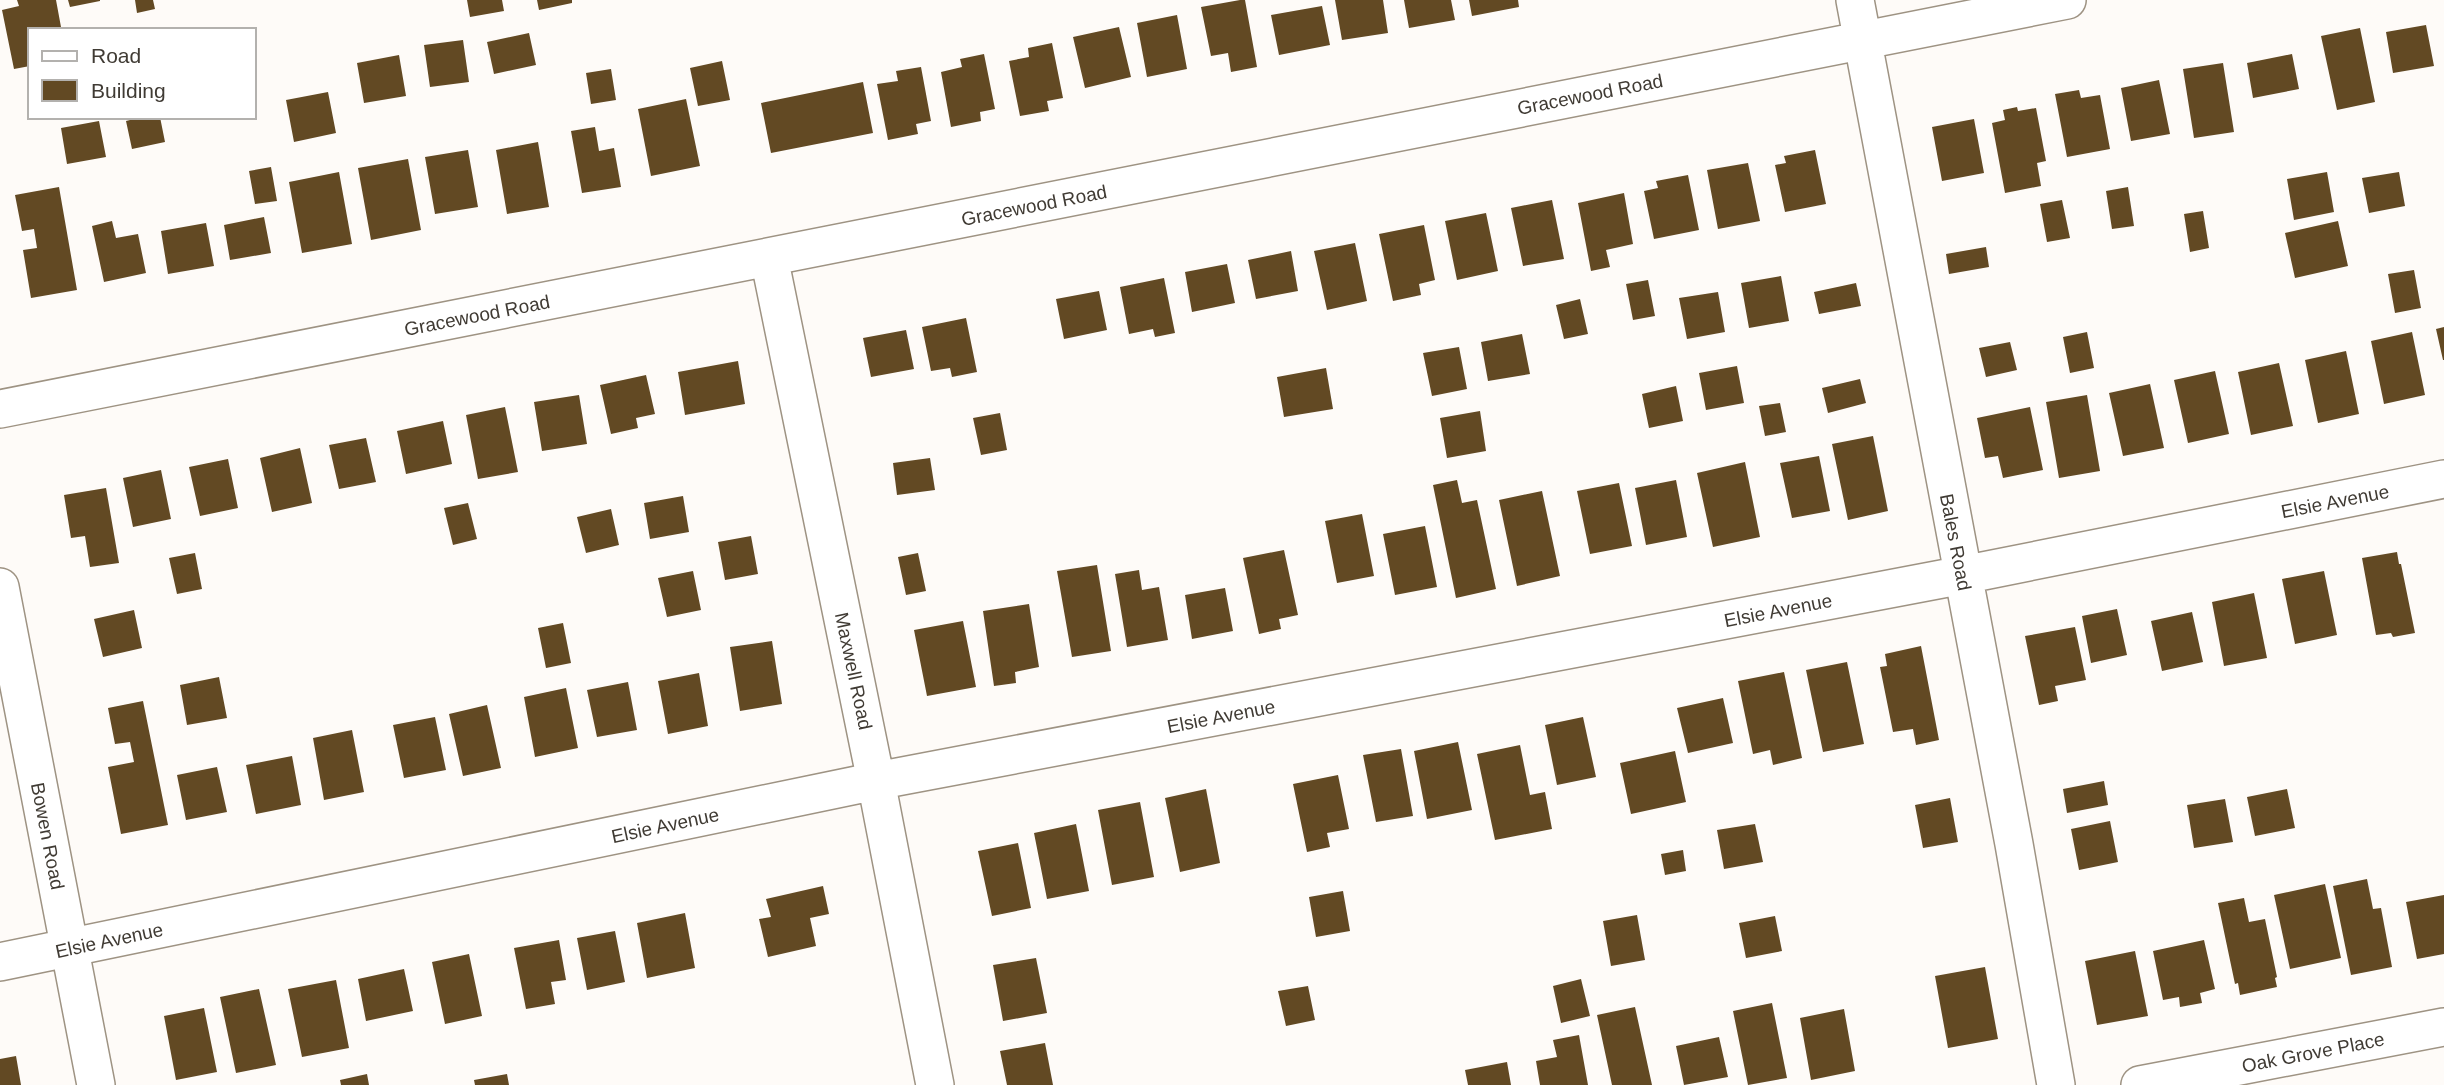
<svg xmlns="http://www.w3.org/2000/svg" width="2444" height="1085" font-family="Helvetica,sans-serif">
<rect width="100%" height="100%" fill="#fefbf8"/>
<!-- building -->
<path fill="#624923" d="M17,0H56L61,27L30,30V66L14,69L2,10L19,6Z
M68,0H100V1L70,7Z
M135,0H153L155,9L137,13Z
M467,0H502L504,11L470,17Z
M537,0H572V3L539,10Z
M1240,0H1245L1257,67L1231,72L1228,53L1211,56L1201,7Z
M1335,0H1383L1388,33L1342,40Z
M1404,0H1451L1455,20L1409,28Z
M1469,0H1518L1519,7L1472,16Z
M1322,6L1330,45L1279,55L1271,15Z
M1177,15L1187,69L1147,77L1137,23Z
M2426,25L2434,66L2393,73L2386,32Z
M1119,27L1131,77L1085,88L1073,37Z
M2360,28L2375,102L2337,110L2321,36Z
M529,33L536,65L494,74L487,42Z
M463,40L469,82L430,87L424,45Z
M1052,43L1063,98L1047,101L1049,111L1020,116L1009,61L1029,57L1028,48Z
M984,54L995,109L980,112L981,121L951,127L941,72L962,67L960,59Z
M2292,54L2299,89L2253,98L2247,63Z
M399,55L406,96L364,103L357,63Z
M722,61L730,100L698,106L690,68Z
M2223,63L2234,132L2194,138L2183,69Z
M921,67L931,121L916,124L918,134L888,140L877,84L898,81L896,71Z
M611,69L616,100L591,104L586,73Z
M2159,80L2170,134L2131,141L2121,88Z
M863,82L873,133L771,153L761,103Z
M2079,90L2081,98L2100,95L2110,149L2067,157L2055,94Z
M328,92L336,133L294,142L286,100Z
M686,99L700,166L651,176L638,109Z
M2017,107L2018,111L2036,108L2046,161L2037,163L2041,186L2005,193L1992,123L2005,120L2003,110Z
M142,117H160L165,142L132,149L126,121Z
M1974,119L1984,173L1942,181L1932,127Z
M99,121L106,157L67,164L61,128Z
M595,127L599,151L614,148L621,187L582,193L571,131Z
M538,142L549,207L507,214L496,150Z
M468,150L478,207L435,214L425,157Z
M1815,150L1826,204L1785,212L1775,165L1786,163L1784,156Z
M408,159L421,230L371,240L358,168Z
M1748,163L1760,221L1718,229L1707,170Z
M271,167L277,201L255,204L249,171Z
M339,172L352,244L302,253L289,182Z
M2327,172L2334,212L2294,220L2287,179Z
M2399,172L2405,206L2369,213L2362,178Z
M1688,175L1699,230L1654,239L1644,191L1658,188L1656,181Z
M59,187L77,290L31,298L23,250L37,248L34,229L22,231L15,195Z
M2128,187L2134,226L2112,229L2106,191Z
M1624,193L1633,244L1606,250L1610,267L1591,271L1578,203Z
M1552,200L1564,259L1523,266L1511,208Z
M2062,200L2070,238L2047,242L2040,204Z
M2203,211L2209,248L2190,252L2184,214Z
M1486,213L1498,271L1457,280L1445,221Z
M264,217L271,253L230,260L224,225Z
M112,221L116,238L138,234L146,273L104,282L92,226Z
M2338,221L2348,266L2295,278L2285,233Z
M206,223L214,266L168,274L161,231Z
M1424,225L1435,280L1419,284L1421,295L1393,301L1379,234Z
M1355,243L1367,301L1327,310L1314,251Z
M1986,247L1989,267L1949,274L1946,254Z
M1291,251L1298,291L1256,299L1248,260Z
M1227,264L1235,303L1192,312L1185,272Z
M2414,270L2421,308L2395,313L2388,274Z
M1781,276L1789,321L1749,328L1741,283Z
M1164,278L1175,333L1155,337L1153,329L1129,334L1120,287Z
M1648,280L1655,316L1633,320L1626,284Z
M1856,283L1861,306L1819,314L1814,292Z
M1099,291L1107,330L1064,339L1056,299Z
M1718,292L1725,332L1687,339L1679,298Z
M1580,299L1588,334L1564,339L1556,305Z
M966,318L977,372L952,377L950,368L931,371L922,327Z
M2444,327V360H2443L2436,329Z
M906,330L914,369L871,377L863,338Z
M2087,332L2094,368L2070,373L2063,337Z
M2412,332L2425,395L2384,404L2371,341Z
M1522,334L1530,374L1488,381L1481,342Z
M2010,342L2017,370L1986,377L1979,348Z
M1459,347L1467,389L1432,396L1423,353Z
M2346,351L2359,414L2318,423L2305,360Z
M738,361L745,404L685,415L678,372Z
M2279,363L2293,426L2251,435L2238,372Z
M1737,366L1744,403L1706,410L1699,373Z
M1326,368L1333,409L1284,417L1277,377Z
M2215,371L2229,434L2188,443L2174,380Z
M646,375L655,414L636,418L638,428L611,434L600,385Z
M1860,379L1866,403L1828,413L1822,388Z
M2150,384L2164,448L2123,456L2109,393Z
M1676,386L1683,421L1649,428L1642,394Z
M579,395L587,444L542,451L534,402Z
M2087,395L2100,471L2059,478L2046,402Z
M1780,403L1786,432L1765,436L1759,406Z
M505,407L518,472L478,479L466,415Z
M2030,407L2043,470L2003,478L1998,456L1985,458L1977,418Z
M1480,411L1486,451L1447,458L1440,418Z
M1000,413L1007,450L981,455L973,418Z
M443,421L452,464L406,474L397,431Z
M1873,436L1888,511L1848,520L1832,444Z
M366,438L376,482L339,489L329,445Z
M300,448L312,503L272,512L260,458Z
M1819,456L1830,511L1792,518L1780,463Z
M930,458L935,490L897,495L893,463Z
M228,459L238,508L200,516L189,467Z
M1745,462L1760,537L1713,547L1697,473Z
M161,470L171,519L133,527L123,478Z
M1457,480L1462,503L1477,500L1496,589L1456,598L1433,485Z
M1676,480L1687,537L1646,545L1635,488Z
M1619,483L1632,546L1590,554L1577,491Z
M106,488L119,563L90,567L85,536L71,538L64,495Z
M1542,491L1560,576L1517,586L1499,500Z
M683,496L689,532L650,539L644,503Z
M468,503L477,539L453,545L444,508Z
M611,509L619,545L586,553L577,517Z
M1362,514L1374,576L1337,583L1325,521Z
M1425,526L1437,587L1395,595L1383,534Z
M751,536L758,574L725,580L718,542Z
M1284,550L1298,615L1279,619L1281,629L1259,634L1243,558Z
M2397,552L2399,564H2401L2415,633L2393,637L2391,633L2376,635L2362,558Z
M195,553L202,589L177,594L169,558Z
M918,553L926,591L906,595L898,557Z
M1097,565L1111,651L1072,657L1057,571Z
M1139,570L1142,590L1159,587L1168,640L1127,647L1115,574Z
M693,571L701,610L667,617L658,578Z
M2324,571L2337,635L2295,644L2282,579Z
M1225,588L1233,631L1192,639L1185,595Z
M2254,593L2267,658L2224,666L2212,602Z
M1029,604L1039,667L1015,672L1016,683L994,686L983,611Z
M2117,609L2127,655L2091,663L2082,616Z
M134,610L142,648L103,657L94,619Z
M2192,612L2203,662L2162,671L2151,621Z
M963,621L976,687L927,696L914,630Z
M563,623L571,663L546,668L538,628Z
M2075,627L2086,680L2055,686L2058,701L2039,705L2025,636Z
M772,641L782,704L740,711L730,647Z
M1921,646L1939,740L1916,745L1913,729L1893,732L1880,667L1887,666L1885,654Z
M1847,662L1864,744L1823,752L1806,670Z
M1784,672L1802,758L1773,765L1770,750L1753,754L1738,681Z
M699,673L708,726L668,734L658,681Z
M219,677L227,718L187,725L180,685Z
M628,682L637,730L597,737L587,690Z
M566,688L578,748L535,757L524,697Z
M1723,698L1733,743L1688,753L1677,708Z
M143,701L168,825L121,834L108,767L134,762L130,742L115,744L108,708Z
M487,705L501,768L463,776L449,714Z
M435,717L446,770L404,778L393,725Z
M1583,717L1596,777L1557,785L1545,725Z
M352,730L364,792L324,800L313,738Z
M1458,742L1472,810L1427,819L1414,751Z
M1520,745L1530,795L1545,792L1552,829L1495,840L1477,754Z
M1401,749L1413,816L1376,822L1363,755Z
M1675,751L1686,802L1631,814L1620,763Z
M292,756L301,805L256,814L246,765Z
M217,767L227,812L186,820L177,775Z
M1338,775L1349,829L1327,833L1330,847L1307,852L1293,784Z
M2104,781L2108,805L2067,813L2063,789Z
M1206,789L1220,863L1180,872L1165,798Z
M2287,789L2295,828L2255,836L2247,797Z
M1950,798L1958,842L1923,848L1915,805Z
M2225,799L2233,842L2194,848L2187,805Z
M1140,802L1154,877L1112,885L1098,810Z
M2110,821L2118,862L2079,870L2071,829Z
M1076,824L1089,891L1047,899L1034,833Z
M1755,824L1763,862L1724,869L1717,830Z
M1018,843L1031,908L992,916L978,851Z
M1683,850L1686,871L1665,875L1661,854Z
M2367,879L2373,909L2381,908L2392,967L2351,975L2333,886Z
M2325,884L2341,958L2290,969L2274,895Z
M823,886L829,914L810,918L816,946L768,957L759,919L771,917L766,899Z
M1343,891L1350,931L1316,937L1309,897Z
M2444,895V954L2417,959L2406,902Z
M2244,898L2249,922L2265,919L2277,977L2275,978L2277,987L2240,995L2238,983L2235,984L2218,903Z
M685,913L695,968L647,978L637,923Z
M1637,915L1645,960L1611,966L1603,921Z
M1775,916L1782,951L1746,958L1739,923Z
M615,931L625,982L587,990L577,938Z
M559,940L566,980L551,982L555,1004L526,1009L514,948Z
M2204,940L2215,989L2200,993L2202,1003L2180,1007L2179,997L2163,1000L2153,951Z
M2135,951L2148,1016L2097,1025L2085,961Z
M469,954L482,1016L445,1024L432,962Z
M1036,958L1047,1013L1003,1021L993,965Z
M1985,967L1998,1039L1948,1048L1935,976Z
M404,969L413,1011L366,1021L358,979Z
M1581,979L1590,1016L1561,1023L1553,986Z
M336,980L349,1048L302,1057L288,989Z
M1308,986L1315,1020L1286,1026L1278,991Z
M259,989L276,1065L236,1073L220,997Z
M1772,1003L1787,1078L1748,1085L1733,1011Z
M1635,1007L1652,1085H1612L1597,1015Z
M204,1008L217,1072L176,1080L164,1016Z
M1844,1009L1855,1071L1811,1080L1800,1018Z
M1579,1035L1588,1085H1540L1536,1061L1557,1057L1553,1040Z
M1719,1037L1728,1077L1684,1085L1676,1046Z
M1045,1043L1053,1085H1007L1000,1051Z
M16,1056L21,1085H0V1059Z
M1507,1062L1511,1085H1468L1465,1070Z
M367,1074L369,1085H341L340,1080Z
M507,1074L509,1085H475L474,1080Z"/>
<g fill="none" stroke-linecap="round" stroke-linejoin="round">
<!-- street casing -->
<g stroke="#9e9383" stroke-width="40">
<path id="street" d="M1855,0L2014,844L2056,1085
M769,257L876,781L935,1085
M0,409L2067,0
M0,587L96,1085
M0,962L876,781L1963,575L2444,479
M2140,1085L2444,1027"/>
</g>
<!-- street -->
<use href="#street" stroke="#fff" stroke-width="37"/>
</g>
<g text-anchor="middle" stroke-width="7" stroke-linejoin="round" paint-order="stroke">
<!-- street labels -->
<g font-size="19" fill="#403b34" stroke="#fff">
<text transform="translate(1590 94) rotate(-11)" y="7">Gracewood Road</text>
<text transform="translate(1034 205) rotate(-11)" y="7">Gracewood Road</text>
<text transform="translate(477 315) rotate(-11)" y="7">Gracewood Road</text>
<text transform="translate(2335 501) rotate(-11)" y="7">Elsie Avenue</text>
<text transform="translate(1956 542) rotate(79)" y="7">Bales Road</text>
<text transform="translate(1778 610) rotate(-11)" y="7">Elsie Avenue</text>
<text transform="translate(854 671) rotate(78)" y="7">Maxwell Road</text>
<text transform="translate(1221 716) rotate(-11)" y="7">Elsie Avenue</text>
<text transform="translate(665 825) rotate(-12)" y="7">Elsie Avenue</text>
<text transform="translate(48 836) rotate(79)" y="7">Bowen Road</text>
<text transform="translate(109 940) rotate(-12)" y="7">Elsie Avenue</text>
<text transform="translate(2313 1052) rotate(-11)" y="7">Oak Grove Place</text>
</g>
</g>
<!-- legend -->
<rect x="28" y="28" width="228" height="91" fill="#ffffff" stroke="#b3b1ae" stroke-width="2"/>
<rect x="42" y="51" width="35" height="10" fill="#ffffff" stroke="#b3b1ae" stroke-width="2"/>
<text x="91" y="63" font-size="21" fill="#403b34">Road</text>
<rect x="42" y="80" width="35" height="21" fill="#624923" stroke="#b3b1ae" stroke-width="2"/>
<text x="91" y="98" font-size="21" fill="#403b34">Building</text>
</svg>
